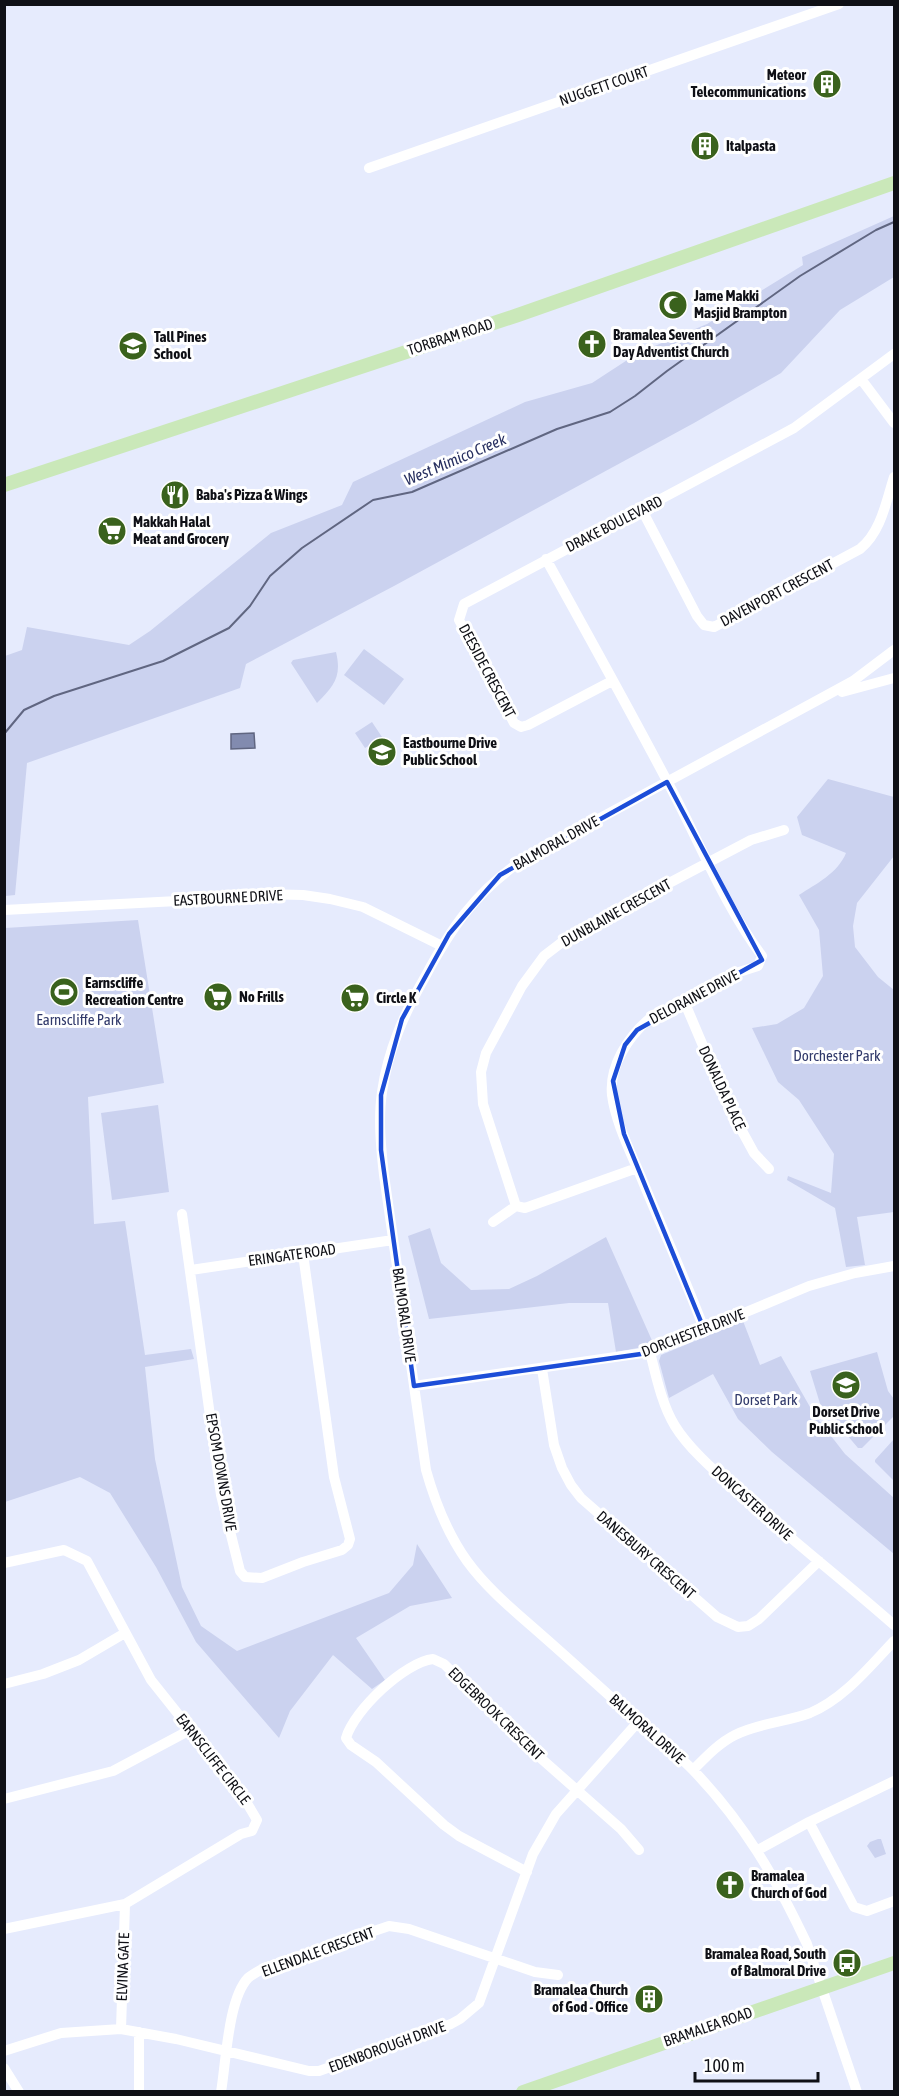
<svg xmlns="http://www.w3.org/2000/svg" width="899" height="2096" font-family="'Asap Condensed',sans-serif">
<rect width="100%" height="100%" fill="#e6ebfd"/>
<!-- green -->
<path fill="#cbd2ef" d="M894,216V277L840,310L781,373L694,423L394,586L246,664L240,688L27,763L15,895L5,896V656L22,650L27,627L129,645L150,631L271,533L342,505L353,482L525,402L592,383L638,353L707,324L803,265L802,257Z
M364,649L404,679L384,705L344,675Z
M336,652C342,677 334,686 317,703L291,663L293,660Z
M372,722L382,737L365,748L355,733Z
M828,779L894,797V856L857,903L853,926L855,947L878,977L894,990V1212L857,1217L865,1265L846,1267L835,1208L787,1180L788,1176L831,1193L834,1154L799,1100L778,1082L752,1028L777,1024L804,1008L823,976L819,930L799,895C816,884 838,873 846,853L802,835L797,817Z
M138,920L164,1083L88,1097L94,1224L125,1221L145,1355L191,1349L194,1359L145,1367L155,1459L182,1587L201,1626L237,1651L389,1593L413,1565L417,1544L452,1598L410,1606L356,1638L385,1680L372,1689L333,1655L290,1711L279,1738L196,1642L156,1567L110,1493L80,1477L5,1502V928Z
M158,1105L169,1192L112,1200L101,1113Z
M430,1228L441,1263L471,1290L509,1289L537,1276L606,1237L654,1345L616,1352L608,1303H569L429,1319L408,1236Z
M743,1321L760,1365L781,1356L814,1414L845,1454L894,1498V1554L772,1452L738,1419L713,1374L669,1398L659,1361L661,1355Z
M877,1352L888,1391L894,1399V1416L862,1448H858L825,1409L822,1410L810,1371Z
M894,1439V1481L875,1462V1460Z
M878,1839H881L886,1854L875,1858L867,1846L870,1842Z"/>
<!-- water -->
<path fill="#828baf" stroke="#606681" stroke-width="1.5" d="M254,733L255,748L231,749V734Z"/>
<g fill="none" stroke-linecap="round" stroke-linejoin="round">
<!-- stream -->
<path stroke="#606681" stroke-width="2" d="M4,734L24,710L54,696L163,661L229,628L250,606L270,576L302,548L373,500L412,492L557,429L610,412L635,396L667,371L800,276L876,230L894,222"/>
<!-- minor -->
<path stroke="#fff" stroke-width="10" d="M369,168L839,4
M861,379L894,423
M642,510L697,616L704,625L714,627L860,549C881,532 886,502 894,477
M546,559C590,639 635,719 677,800C704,853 727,909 762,956L758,966L736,973L649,1019C628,1037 609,1066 612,1095C615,1121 631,1153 641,1177C662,1228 685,1278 704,1329
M612,681L528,725L521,727L514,723L459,620L464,604L794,428L894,354
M842,692L894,678
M4,910L216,899L262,894L303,895L330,899L363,907L442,946
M684,1001L729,1107L754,1153L769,1169
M637,1168L525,1208L516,1206L483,1104L481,1072L486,1053L522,986L544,956L574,933L751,840L784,830
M182,1214L221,1495L240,1571L245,1577L262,1578L303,1562L342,1550L348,1545L350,1539L334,1477L303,1254
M493,1222L516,1206
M191,1270L393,1240
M650,1352C656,1376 662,1405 675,1426C689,1449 717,1473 738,1492C789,1538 843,1580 894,1625
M542,1369L554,1445L562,1468L571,1485L581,1498L717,1617L738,1627L748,1626L759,1619L819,1561
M414,1386L650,1352L809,1286L855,1273L894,1266
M4,1563L64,1550L87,1561L151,1680L241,1793L257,1820L252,1831L241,1834L125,1904L4,1929
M4,1684L43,1674L79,1660L125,1633
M693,1770C706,1757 719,1743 735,1735C759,1723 786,1722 810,1713C844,1699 870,1666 894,1641
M4,1799L113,1771L190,1730
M809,1822L854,1907L867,1911L894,1901
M758,1850L809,1822L894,1781
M527,1872L459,1836L444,1825L376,1762L351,1745L346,1738C354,1710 405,1662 433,1659L444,1664L536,1754L621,1829L639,1850
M121,2029L125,1904
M4,2051L61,2033L121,2029L176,2039L309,2071H319L451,2024L460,2019L479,2003L533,1854L556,1814L638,1722
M4,2068L19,2092
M139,2092V2032
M221,2092C226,2063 228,1999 248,1978C253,1974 259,1971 264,1968L389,1926L409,1929L535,1972L558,1975
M857,2092L807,1944C776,1878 744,1823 693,1770C676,1753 657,1738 639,1722C607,1694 576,1665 544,1637C517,1613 488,1590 467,1561C447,1533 435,1502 426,1470L384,1175C381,1149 378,1119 382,1092C388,1050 404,1014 425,977C451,928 475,893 521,861L853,681L894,650"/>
<!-- major -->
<path stroke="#cae8b9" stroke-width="14" d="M4,485L518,315L894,183
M523,2092L894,1963"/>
</g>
<!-- marked area -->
<path fill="none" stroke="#1d4ed8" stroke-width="4.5" stroke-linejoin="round" d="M667,782L762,960L637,1030L625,1045L613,1081L624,1134L704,1329L641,1354L414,1386L381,1150V1095L402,1019L449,934L500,875Z"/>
<!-- icons -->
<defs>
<g id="building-disc" transform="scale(1.5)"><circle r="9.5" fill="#3a621d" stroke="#fff"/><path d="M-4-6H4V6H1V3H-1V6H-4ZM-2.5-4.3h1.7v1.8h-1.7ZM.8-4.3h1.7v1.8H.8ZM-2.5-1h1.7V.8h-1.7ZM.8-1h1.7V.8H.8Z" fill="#fff"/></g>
<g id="mosque-disc" transform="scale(1.5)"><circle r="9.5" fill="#3a621d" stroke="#fff"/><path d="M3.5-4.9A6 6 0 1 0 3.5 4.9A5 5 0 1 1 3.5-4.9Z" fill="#fff"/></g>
<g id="church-disc" transform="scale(1.5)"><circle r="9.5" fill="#3a621d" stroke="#fff"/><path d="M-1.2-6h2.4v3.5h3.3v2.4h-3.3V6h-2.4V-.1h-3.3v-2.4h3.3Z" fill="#fff"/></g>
<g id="school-disc" transform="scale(1.5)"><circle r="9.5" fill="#3a621d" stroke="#fff"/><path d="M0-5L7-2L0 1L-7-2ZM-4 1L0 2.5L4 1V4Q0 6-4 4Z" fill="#fff"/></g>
<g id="restaurant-disc" transform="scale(1.5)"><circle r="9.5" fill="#3a621d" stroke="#fff"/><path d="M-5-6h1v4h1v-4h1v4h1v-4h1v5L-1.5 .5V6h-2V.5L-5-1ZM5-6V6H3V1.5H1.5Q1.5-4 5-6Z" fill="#fff"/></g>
<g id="supermarket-disc" transform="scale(1.5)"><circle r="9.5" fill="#3a621d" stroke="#fff"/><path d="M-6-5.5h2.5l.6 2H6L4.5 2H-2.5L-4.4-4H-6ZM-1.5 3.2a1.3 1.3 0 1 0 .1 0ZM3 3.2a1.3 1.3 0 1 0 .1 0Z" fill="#fff"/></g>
<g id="stadium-disc" transform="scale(1.5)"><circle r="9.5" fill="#3a621d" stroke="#fff"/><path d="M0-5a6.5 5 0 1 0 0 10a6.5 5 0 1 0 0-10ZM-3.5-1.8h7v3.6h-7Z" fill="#fff"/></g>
<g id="bus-disc" transform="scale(1.5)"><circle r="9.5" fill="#3a621d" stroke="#fff"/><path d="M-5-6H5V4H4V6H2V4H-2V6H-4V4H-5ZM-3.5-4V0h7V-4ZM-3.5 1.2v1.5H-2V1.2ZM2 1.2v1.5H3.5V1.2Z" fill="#fff"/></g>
</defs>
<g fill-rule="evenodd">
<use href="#building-disc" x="827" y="84"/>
<use href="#building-disc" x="705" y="146"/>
<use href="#mosque-disc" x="673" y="305"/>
<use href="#church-disc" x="592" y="344"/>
<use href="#school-disc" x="133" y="346"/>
<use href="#restaurant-disc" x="175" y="495"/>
<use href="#supermarket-disc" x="112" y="531"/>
<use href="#school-disc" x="382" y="752"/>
<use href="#stadium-disc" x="64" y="992"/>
<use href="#supermarket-disc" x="218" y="997"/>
<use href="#supermarket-disc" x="355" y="998"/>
<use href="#school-disc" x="846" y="1385"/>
<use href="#church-disc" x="730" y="1885"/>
<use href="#bus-disc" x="847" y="1963"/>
<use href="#building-disc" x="649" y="1999"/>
</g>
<g text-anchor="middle" stroke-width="6" stroke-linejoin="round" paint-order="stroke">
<!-- poi labels -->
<g font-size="15" font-weight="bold" fill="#0f1016" stroke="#fff" text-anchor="start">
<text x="806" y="80" text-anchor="end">Meteor<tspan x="806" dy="17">Telecommunications</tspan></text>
<text x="726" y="151">Italpasta</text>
<text x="694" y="301">Jame Makki<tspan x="694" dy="17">Masjid Brampton</tspan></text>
<text x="613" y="340">Bramalea Seventh<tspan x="613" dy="17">Day Adventist Church</tspan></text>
<text x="154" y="342">Tall Pines<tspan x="154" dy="17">School</tspan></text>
<text x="196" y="500">Baba's Pizza &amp; Wings</text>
<text x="133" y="527">Makkah Halal<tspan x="133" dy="17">Meat and Grocery</tspan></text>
<text x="403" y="748">Eastbourne Drive<tspan x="403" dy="17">Public School</tspan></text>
<text x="85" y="988">Earnscliffe<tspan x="85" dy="17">Recreation Centre</tspan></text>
<text x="239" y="1002">No Frills</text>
<text x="376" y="1003">Circle K</text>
<text x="846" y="1417" text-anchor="middle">Dorset Drive<tspan x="846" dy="17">Public School</tspan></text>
<text x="751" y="1881">Bramalea<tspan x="751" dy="17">Church of God</tspan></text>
<text x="826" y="1959" text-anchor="end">Bramalea Road, South<tspan x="826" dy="17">of Balmoral Drive</tspan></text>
<text x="628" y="1995" text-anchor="end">Bramalea Church<tspan x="628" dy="17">of God - Office</tspan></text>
</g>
<!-- street labels -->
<g font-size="15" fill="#0f1016" stroke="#fff">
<text transform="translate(604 86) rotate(-19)" y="5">NUGGETT COURT</text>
<text transform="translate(450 337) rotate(-18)" y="5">TORBRAM ROAD</text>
<text transform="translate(614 524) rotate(-27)" y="5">DRAKE BOULEVARD</text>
<text transform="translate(777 593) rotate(-28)" y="5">DAVENPORT CRESCENT</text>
<text transform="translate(487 671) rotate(62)" y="5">DEESIDE CRESCENT</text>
<text transform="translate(556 843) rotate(-29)" y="5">BALMORAL DRIVE</text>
<text transform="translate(228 898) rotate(-3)" y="5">EASTBOURNE DRIVE</text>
<text transform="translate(616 913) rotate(-29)" y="5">DUNBLAINE CRESCENT</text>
<text transform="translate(694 997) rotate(-28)" y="5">DELORAINE DRIVE</text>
<text transform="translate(722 1088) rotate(65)" y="5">DONALDA PLACE</text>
<text transform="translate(292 1255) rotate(-8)" y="5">ERINGATE ROAD</text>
<text transform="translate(404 1315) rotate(82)" y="5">BALMORAL DRIVE</text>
<text transform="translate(693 1333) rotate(-21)" y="5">DORCHESTER DRIVE</text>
<text transform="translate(221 1472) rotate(80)" y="5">EPSOM DOWNS DRIVE</text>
<text transform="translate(752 1503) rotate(42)" y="5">DONCASTER DRIVE</text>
<text transform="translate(646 1555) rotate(41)" y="5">DANESBURY CRESCENT</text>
<text transform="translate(496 1714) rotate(44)" y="5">EDGEBROOK CRESCENT</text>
<text transform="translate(647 1729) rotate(42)" y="5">BALMORAL DRIVE</text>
<text transform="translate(213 1759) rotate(52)" y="5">EARNSCLIFFE CIRCLE</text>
<text transform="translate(318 1952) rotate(-20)" y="5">ELLENDALE CRESCENT</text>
<text transform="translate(123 1967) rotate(-88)" y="5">ELVINA GATE</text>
<text transform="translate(708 2027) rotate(-19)" y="5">BRAMALEA ROAD</text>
<text transform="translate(387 2047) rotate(-20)" y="5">EDENBOROUGH DRIVE</text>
</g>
<!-- park labels -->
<g font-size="15" fill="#30396a" stroke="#fff">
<text x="79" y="1025">Earnscliffe Park</text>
<text x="837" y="1061">Dorchester Park</text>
<text x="766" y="1405">Dorset Park</text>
</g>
<!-- water labels -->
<g font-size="16" font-style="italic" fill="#272f5f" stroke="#fff">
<text transform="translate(455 459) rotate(-23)" y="6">West Mimico Creek</text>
</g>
</g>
<!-- border -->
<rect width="899" height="2096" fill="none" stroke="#0f1016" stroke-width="12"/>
<!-- scale -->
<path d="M695 2072v9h123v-9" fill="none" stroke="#0f1016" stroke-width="3"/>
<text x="704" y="2072" font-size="18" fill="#0f1016" stroke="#ffffff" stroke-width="4.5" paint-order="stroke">100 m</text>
</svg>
